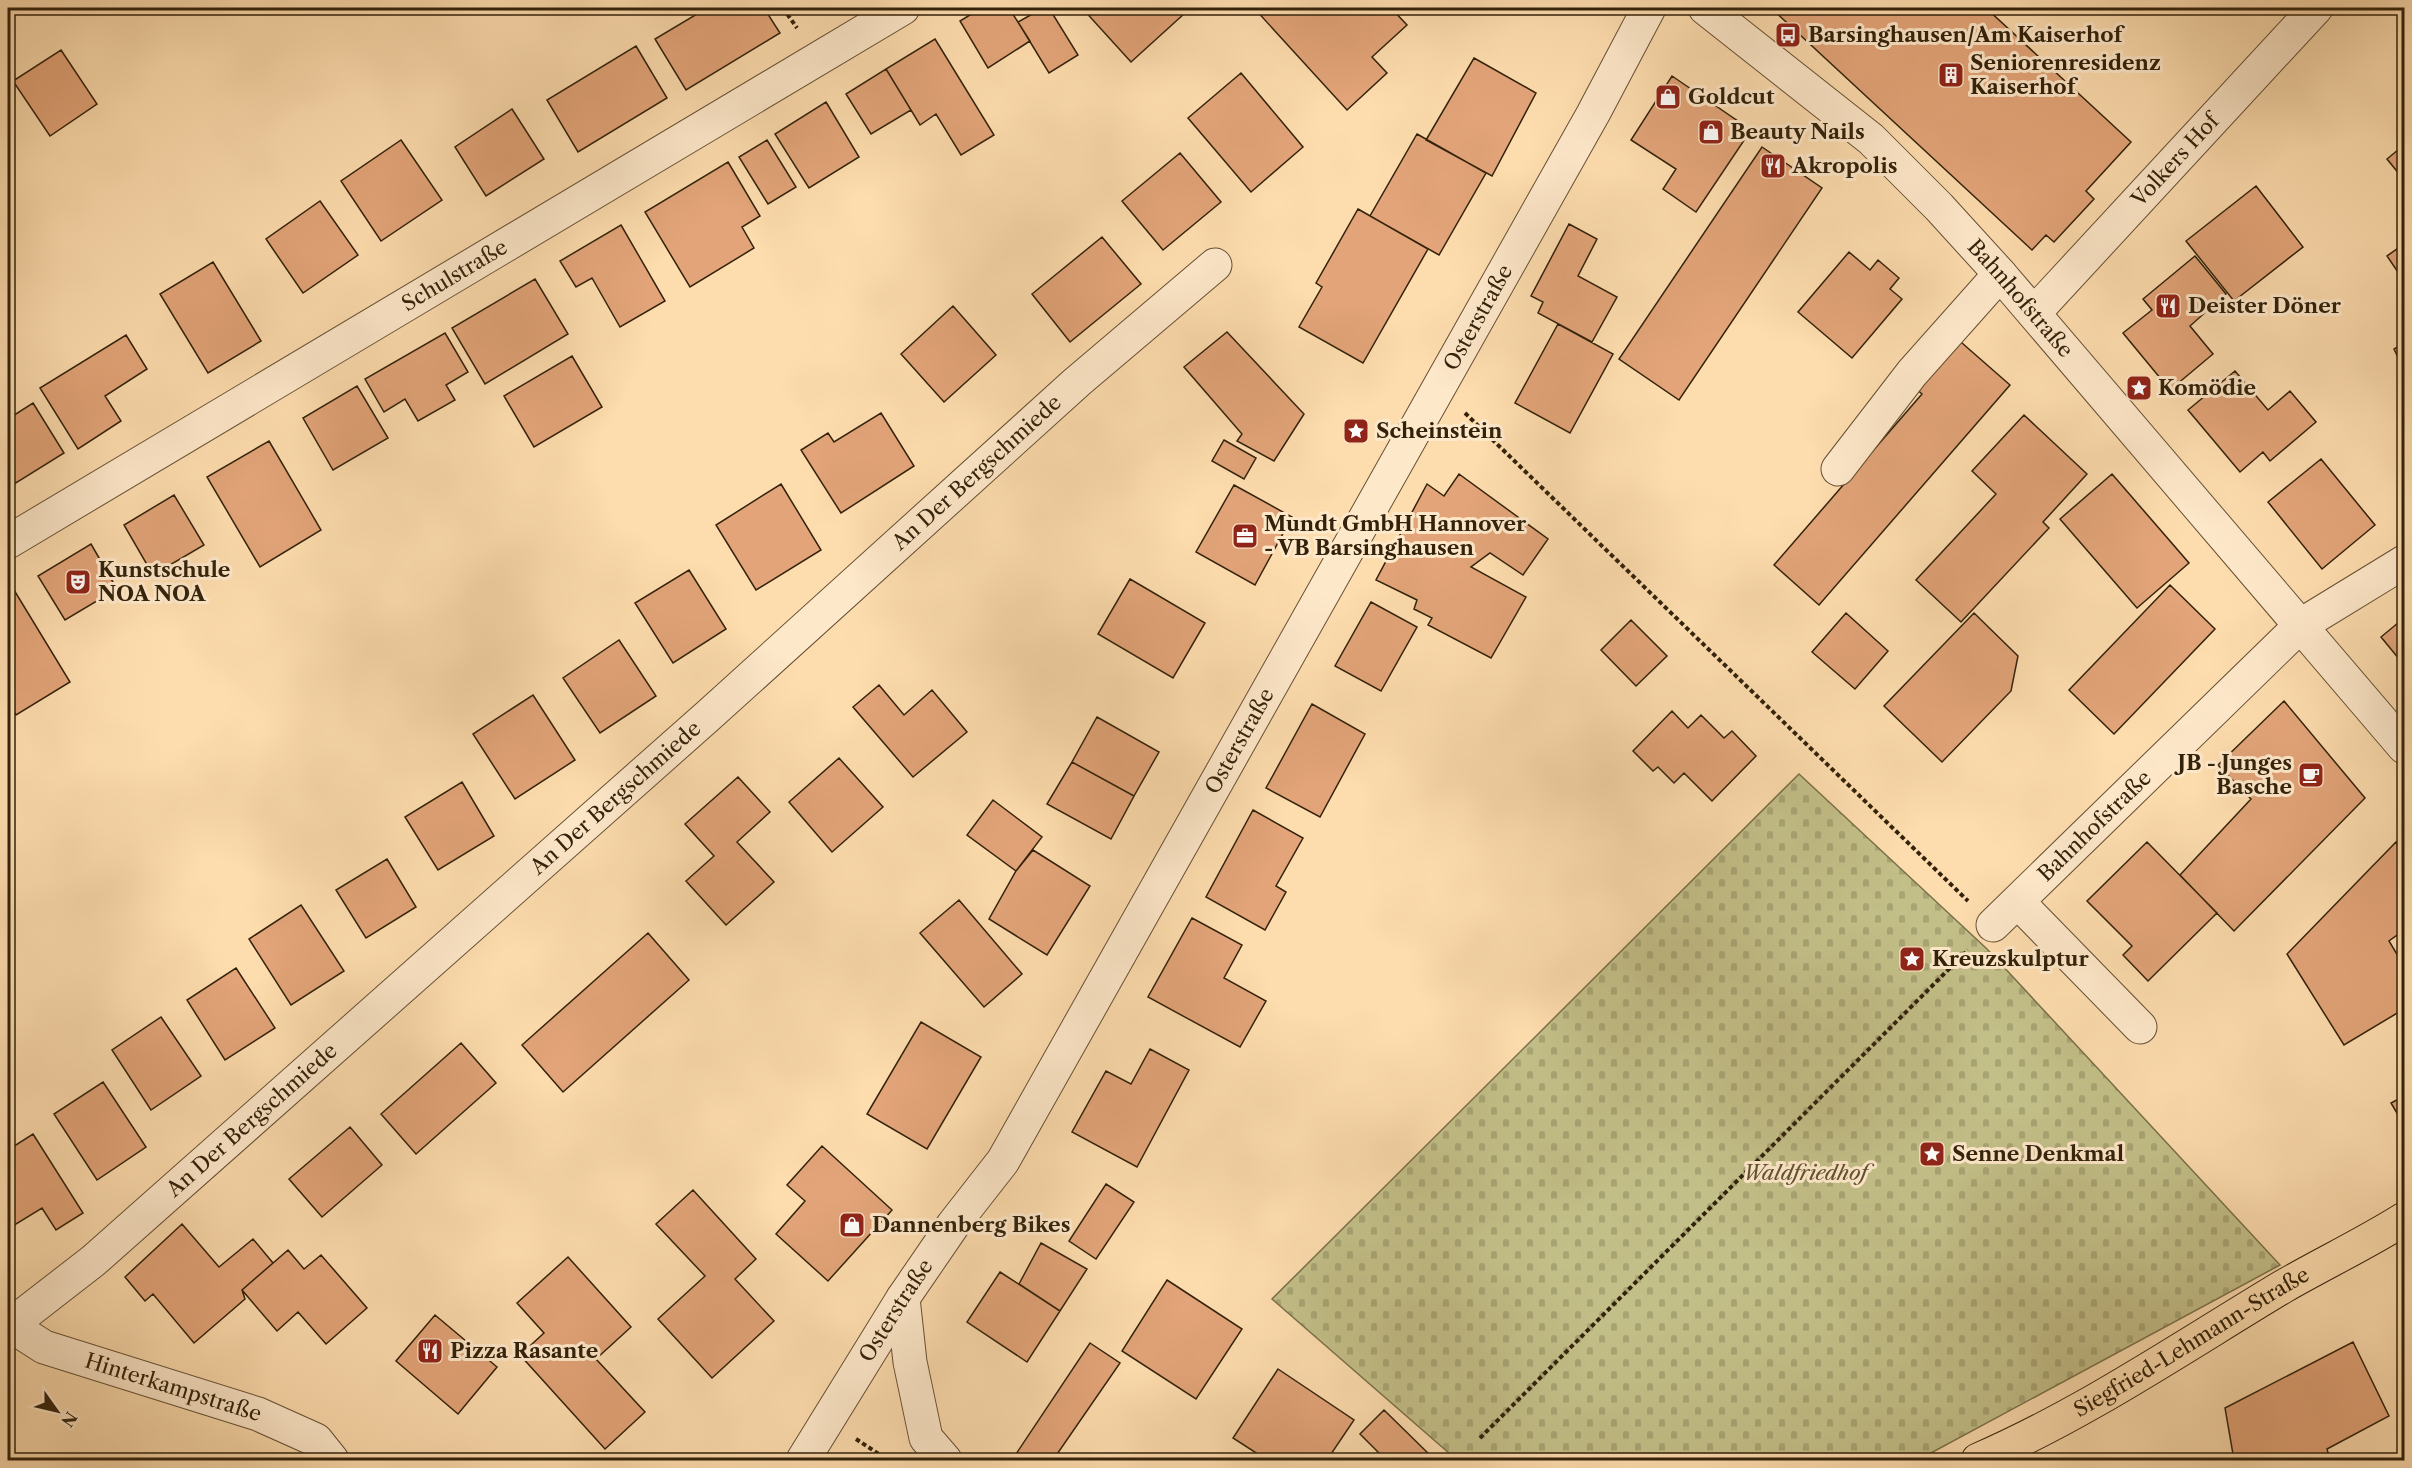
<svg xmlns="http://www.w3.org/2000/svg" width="2412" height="1468" font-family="'Libre Caslon Text',serif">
<defs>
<pattern id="cemetery-stones" width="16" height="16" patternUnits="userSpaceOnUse" patternTransform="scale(1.5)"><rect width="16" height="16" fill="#c3bf88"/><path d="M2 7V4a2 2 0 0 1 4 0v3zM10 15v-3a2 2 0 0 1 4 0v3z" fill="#a8a474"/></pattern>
</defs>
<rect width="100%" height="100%" fill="#fddcae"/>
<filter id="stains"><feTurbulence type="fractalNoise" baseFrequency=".00333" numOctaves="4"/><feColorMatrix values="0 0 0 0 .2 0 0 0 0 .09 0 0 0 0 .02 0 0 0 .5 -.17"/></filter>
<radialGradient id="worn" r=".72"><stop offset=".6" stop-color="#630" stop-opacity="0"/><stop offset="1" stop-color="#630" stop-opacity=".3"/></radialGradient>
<!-- cemetery -->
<path fill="url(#cemetery-stones)" stroke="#7a704a" stroke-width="1.5" d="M1799,774L1987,949L2280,1265L1918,1460H1457L1272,1299Z"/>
<!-- building -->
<path fill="#e2a478" stroke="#32220b" stroke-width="1.5" d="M707,8H764L780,33L686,90L655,39Z
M981,8H1009L1030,41L988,68L960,21Z
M1043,8H1049L1078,55L1049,73L1018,22Z
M1082,8H1180L1185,13L1131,62Z
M1254,8H1391L1407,25L1372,57L1387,73L1347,110Z
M1771,8H1986L2131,142L2086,191L2094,199L2054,242L2046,235L2032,250Z
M935,39L994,135L961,155L936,114L920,125L886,69Z
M636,46L667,98L578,152L547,100Z
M61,50L97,104L50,136L13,81Z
M1474,58L1536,93L1492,176L1426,140Z
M886,69L911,110L871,134L846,94Z
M1241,73L1303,147L1251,192L1188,118Z
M1672,76L1751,130L1696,212L1663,189L1676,169L1631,140Z
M826,102L859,157L809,188L775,134Z
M512,109L544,159L486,196L455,147Z
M1417,134L1486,173L1439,255L1370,216Z
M401,140L442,200L381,241L341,181Z
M767,140L796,187L768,204L739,157Z
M2404,145V180L2387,159Z
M1762,147L1822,188L1679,400L1619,359Z
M1180,153L1221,202L1163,250L1122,201Z
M728,162L760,216L742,227L754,248L690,287L645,212Z
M2256,186L2303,247L2234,301L2186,241Z
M320,201L358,255L303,293L266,239Z
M1358,209L1428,249L1363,363L1299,327L1322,287L1316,283Z
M1569,224L1597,239L1578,276L1617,297L1592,342L1538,313L1543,302L1531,296Z
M621,225L665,301L620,327L592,278L576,287L560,261Z
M1102,237L1141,284L1070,342L1032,294Z
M2404,244V281L2387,256Z
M1849,252L1870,270L1878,260L1899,278L1890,289L1902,299L1852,358L1798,312Z
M2195,256L2226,294L2190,326L2213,354L2170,390L2123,333L2152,310L2143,299Z
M213,262L261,341L208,373L160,294Z
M535,279L568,334L485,384L452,328Z
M953,306L996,355L944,402L901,354Z
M1558,324L1613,354L1570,433L1515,403Z
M1227,332L1304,414L1274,461L1237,441L1242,434L1184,367Z
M445,333L468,372L446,385L455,400L418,421L405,399L384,412L365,379Z
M126,335L147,369L105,396L121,421L78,449L40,388Z
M1954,336L2010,385L1819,605L1774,565L1922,394L1912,385Z
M2404,343V370L2394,349Z
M572,356L602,407L534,447L504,396Z
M2235,371L2268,410L2290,391L2316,422L2270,461L2263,452L2240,472L2188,410Z
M357,386L388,438L333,470L303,418Z
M33,403L64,453L11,486L8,481V419Z
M881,413L914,466L841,513L801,450L828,433L834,442Z
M2024,415L2087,474L2043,522L2049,528L1961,622L1916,580L1996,494L1972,471Z
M1224,440L1256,458L1244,479L1212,461Z
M269,441L321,530L260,567L207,477Z
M2321,459L2375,525L2322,569L2268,502Z
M1459,474L1548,539L1523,575L1490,553L1471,567L1526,597L1491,658L1428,625L1432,618L1414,609L1417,600L1376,580L1427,484L1444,496Z
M2112,474L2189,563L2137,608L2060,519Z
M781,484L821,550L756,590L716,525Z
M1234,485L1292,517L1255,585L1196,552Z
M174,495L204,545L153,575L124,525Z
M91,544L117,589L65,620L38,576Z
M689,570L726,629L673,663L635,603Z
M1130,579L1205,623L1173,678L1098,634Z
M2170,585L2215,629L2114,734L2069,690Z
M14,590L70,682L16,715L8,702V594Z
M1371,602L1417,627L1381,691L1335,666Z
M1846,613L1888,651L1855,689L1812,652Z
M1974,613L2018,656L2011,691L1942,762L1884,706Z
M2404,618V665L2381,637Z
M1631,620L1667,656L1636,686L1601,650Z
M619,640L656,696L600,733L563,678Z
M879,685L904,715L932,690L967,732L913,777L853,707Z
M533,695L575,760L515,799L473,734Z
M2284,701L2365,798L2234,931L2180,875L2251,799L2218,765Z
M1312,704L1365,734L1320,817L1266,788Z
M1672,711L1688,728L1701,715L1724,738L1732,731L1756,756L1712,801L1684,773L1674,783L1658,767L1653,771L1633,751Z
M1097,717L1159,752L1134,796L1072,762Z
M839,758L883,807L832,852L789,802Z
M1072,762L1134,796L1111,839L1047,804Z
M738,777L770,812L737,842L774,882L726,925L686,881L714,856L685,824Z
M462,782L494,836L438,870L405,817Z
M993,800L1042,837L1016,871L967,835Z
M1253,810L1303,838L1276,886L1286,892L1265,930L1206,897Z
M2147,842L2217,913L2148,981L2123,955L2132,946L2087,901Z
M2396,842L2404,855V930L2389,941L2404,966V1009L2344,1045L2287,954Z
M1033,850L1090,886L1047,955L989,919L1016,871Z
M387,859L416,907L366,938L336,890Z
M959,900L1022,974L984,1007L920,933Z
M301,905L344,971L291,1005L249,939Z
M1192,918L1242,945L1224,978L1266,1001L1240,1047L1148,997Z
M648,933L689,980L563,1092L522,1045Z
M236,968L275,1028L225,1060L187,1000Z
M161,1017L201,1076L151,1110L112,1050Z
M921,1022L981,1057L927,1149L867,1114Z
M461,1043L496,1083L416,1154L381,1114Z
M1150,1049L1189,1070L1137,1167L1072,1132L1106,1071L1131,1084Z
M103,1082L146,1147L97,1180L54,1114Z
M2404,1096V1125L2391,1103Z
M350,1127L382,1165L322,1217L289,1179Z
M33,1134L83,1213L56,1230L42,1208L8,1229V1150Z
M822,1146L892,1210L828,1281L776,1234L805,1201L787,1185Z
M1106,1184L1134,1202L1096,1259L1069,1241Z
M693,1190L756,1259L735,1279L774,1321L712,1378L658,1319L705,1276L656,1224Z
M182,1224L219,1267L253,1239L273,1263L242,1290L245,1299L194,1343L153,1294L145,1301L125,1277Z
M1041,1243L1087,1269L1060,1311L1019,1284Z
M288,1250L304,1269L321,1255L367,1308L326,1344L298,1312L277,1331L242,1290Z
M568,1257L631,1327L596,1359L645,1412L605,1449L520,1355L544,1333L517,1303Z
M1000,1272L1060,1311L1027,1362L967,1322Z
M1167,1280L1242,1329L1196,1399L1122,1351Z
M435,1315L497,1367L458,1414L396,1361Z
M2353,1342L2389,1416L2327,1449L2330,1460H2234L2225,1408Z
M1090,1343L1120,1363L1053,1460H1019L1014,1457Z
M1278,1369L1354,1420L1327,1460H1267L1233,1438Z
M1384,1410L1435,1460H1386L1360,1434Z"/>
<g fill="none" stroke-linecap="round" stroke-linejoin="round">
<!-- minor casing -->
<g stroke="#655034" stroke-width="35">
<g id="minor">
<path id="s1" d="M1705,8L1871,139L1939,207L2000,274L2404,747"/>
<path id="s2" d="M2034,313L2316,8"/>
<path d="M1838,469L1912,373L2000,274"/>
<path id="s3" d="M8,542L903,8"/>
<path d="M2018,902L2140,1027"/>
<path id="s4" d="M1993,925L2301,625L2404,562"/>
<path d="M903,1298L910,1362L926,1438L945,1460"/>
<path id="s5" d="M8,1324L44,1347L258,1414L316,1440L332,1460"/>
<path id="s6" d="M8,1327L93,1261L709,715L1077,382L1215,265"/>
<path id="s7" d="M803,1460L903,1298L953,1225L1003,1161L1593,114L1649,8"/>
</g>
</g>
<!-- major casing -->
<g stroke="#32220b" stroke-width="35">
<g id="major">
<path id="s8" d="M1978,1460C2086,1413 2184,1346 2284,1286C2324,1263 2366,1243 2404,1219"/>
</g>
</g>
<!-- path -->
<path stroke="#32220b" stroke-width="4" stroke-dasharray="4.5 3" stroke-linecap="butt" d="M783,8L797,28
M1465,413L1968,901
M1480,1438L1968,950
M856,1439L888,1460"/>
<!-- minor -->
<use href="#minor" stroke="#fee8ca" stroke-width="33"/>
<!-- major -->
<use href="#major" stroke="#fddcae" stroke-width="33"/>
</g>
<!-- icons -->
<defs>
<g id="bus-square" transform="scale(1.35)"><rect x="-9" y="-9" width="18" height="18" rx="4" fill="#8f2418" stroke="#fee8ca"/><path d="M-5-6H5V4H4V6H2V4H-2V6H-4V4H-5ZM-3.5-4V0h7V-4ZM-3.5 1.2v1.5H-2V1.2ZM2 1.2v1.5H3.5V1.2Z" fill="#fff"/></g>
<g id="building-square" transform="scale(1.35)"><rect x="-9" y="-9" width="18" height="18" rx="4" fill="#8f2418" stroke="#fee8ca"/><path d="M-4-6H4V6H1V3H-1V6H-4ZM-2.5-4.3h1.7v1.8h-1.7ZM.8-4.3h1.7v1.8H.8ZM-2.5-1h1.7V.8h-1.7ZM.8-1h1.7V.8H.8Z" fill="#fff"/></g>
<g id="shop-square" transform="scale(1.35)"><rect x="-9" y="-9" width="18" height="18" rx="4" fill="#8f2418" stroke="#fee8ca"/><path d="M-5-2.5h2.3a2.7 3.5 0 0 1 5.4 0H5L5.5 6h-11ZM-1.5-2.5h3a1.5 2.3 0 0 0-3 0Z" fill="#fff"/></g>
<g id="restaurant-square" transform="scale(1.35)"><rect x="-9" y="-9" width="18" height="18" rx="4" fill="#8f2418" stroke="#fee8ca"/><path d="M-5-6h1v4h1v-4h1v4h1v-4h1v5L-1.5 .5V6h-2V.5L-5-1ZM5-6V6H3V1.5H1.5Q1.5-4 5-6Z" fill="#fff"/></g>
<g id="sight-square" transform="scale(1.35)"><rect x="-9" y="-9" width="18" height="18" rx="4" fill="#8f2418" stroke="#fee8ca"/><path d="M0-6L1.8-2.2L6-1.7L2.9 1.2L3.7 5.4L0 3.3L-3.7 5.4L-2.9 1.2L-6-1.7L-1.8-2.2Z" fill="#fff"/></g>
<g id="office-square" transform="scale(1.35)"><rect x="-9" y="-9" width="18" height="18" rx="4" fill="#8f2418" stroke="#fee8ca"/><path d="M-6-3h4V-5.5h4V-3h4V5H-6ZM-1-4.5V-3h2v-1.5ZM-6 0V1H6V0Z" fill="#fff"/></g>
<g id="theatre-square" transform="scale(1.35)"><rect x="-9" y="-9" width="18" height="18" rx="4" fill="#8f2418" stroke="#fee8ca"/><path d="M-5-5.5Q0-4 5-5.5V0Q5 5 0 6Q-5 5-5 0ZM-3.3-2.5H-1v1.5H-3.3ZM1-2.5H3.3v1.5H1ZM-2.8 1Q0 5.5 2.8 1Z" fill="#fff"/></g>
<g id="cafe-square" transform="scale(1.35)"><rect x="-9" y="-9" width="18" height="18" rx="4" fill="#8f2418" stroke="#fee8ca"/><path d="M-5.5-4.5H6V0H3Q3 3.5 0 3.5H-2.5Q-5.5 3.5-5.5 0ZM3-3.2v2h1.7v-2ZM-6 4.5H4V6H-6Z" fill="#fff"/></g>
</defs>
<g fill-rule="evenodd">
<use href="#bus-square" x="1788" y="35"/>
<use href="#building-square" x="1951" y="75"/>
<use href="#shop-square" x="1668" y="97"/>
<use href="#shop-square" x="1711" y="132"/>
<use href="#restaurant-square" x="1773" y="166"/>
<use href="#restaurant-square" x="2168" y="306"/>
<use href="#sight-square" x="2139" y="388"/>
<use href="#sight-square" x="1356" y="431"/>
<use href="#office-square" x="1245" y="536"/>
<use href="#theatre-square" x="78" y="582"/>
<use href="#cafe-square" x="2311" y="775"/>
<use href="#sight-square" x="1912" y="959"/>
<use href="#sight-square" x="1932" y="1154"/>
<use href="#shop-square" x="852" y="1225"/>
<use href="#restaurant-square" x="430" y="1351"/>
</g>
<g text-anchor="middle" stroke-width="6" stroke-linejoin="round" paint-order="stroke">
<!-- poi labels -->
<g font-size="21" font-weight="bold" fill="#32220b" stroke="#fee8ca" text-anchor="start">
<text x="1808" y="42">Barsinghausen/Am Kaiserhof</text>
<text x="1970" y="70">Seniorenresidenz<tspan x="1970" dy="24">Kaiserhof</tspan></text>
<text x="1688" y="104">Goldcut</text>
<text x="1730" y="139">Beauty Nails</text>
<text x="1792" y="173">Akropolis</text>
<text x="2188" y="313">Deister Döner</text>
<text x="2158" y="395">Komödie</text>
<text x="1376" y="438">Scheinstein</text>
<text x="1264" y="531">Mundt GmbH Hannover<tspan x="1264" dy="24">- VB Barsinghausen</tspan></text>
<text x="98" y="577">Kunstschule<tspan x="98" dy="24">NOA NOA</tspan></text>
<text x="2292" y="770" text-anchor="end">JB - Junges<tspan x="2292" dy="24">Basche</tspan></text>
<text x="1932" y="966">Kreuzskulptur</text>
<text x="1952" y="1161">Senne Denkmal</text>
<text x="872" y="1232">Dannenberg Bikes</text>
<text x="450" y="1358">Pizza Rasante</text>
</g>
<!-- street labels -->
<g font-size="21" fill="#32220b" stroke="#fee8ca">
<text dy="7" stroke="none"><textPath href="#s2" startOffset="208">Volkers Hof</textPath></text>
<text dy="7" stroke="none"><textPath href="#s3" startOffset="520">Schulstraße</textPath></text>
<text dy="7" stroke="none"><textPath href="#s1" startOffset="430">Bahnhofstraße</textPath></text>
<text dy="7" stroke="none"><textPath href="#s7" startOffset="1328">Osterstraße</textPath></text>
<text dy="7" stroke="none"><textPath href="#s6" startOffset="1292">An Der Bergschmiede</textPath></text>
<text dy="7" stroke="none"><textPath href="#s7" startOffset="842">Osterstraße</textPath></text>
<text dy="7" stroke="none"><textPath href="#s6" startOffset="806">An Der Bergschmiede</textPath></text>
<text dy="7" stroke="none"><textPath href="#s4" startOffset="142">Bahnhofstraße</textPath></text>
<text dy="7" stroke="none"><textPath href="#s6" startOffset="320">An Der Bergschmiede</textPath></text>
<text dy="7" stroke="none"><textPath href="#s7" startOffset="176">Osterstraße</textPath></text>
<text dy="7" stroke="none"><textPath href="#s8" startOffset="244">Siegfried-Lehmann-Straße</textPath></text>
<text dy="7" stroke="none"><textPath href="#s5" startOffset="178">Hinterkampstraße</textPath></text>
</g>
<!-- park labels -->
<g font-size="21" font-style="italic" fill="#5e5130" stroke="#fee8ca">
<text x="1805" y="1180">Waldfriedhof</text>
</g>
</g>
<!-- margin -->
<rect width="2412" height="1468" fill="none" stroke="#fddcae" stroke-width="30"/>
<rect x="9" y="9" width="2394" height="1450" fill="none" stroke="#32220b" stroke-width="3"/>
<rect x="15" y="15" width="2382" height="1438" fill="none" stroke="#32220b" stroke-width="1.5"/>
<!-- north arrow -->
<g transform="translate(57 1411) rotate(124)" stroke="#fee8ca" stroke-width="4.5" paint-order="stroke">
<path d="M0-4.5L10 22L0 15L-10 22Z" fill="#32220b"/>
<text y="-9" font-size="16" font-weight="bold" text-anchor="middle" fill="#32220b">N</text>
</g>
<rect width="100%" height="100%" filter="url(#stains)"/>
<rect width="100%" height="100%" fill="url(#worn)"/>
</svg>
